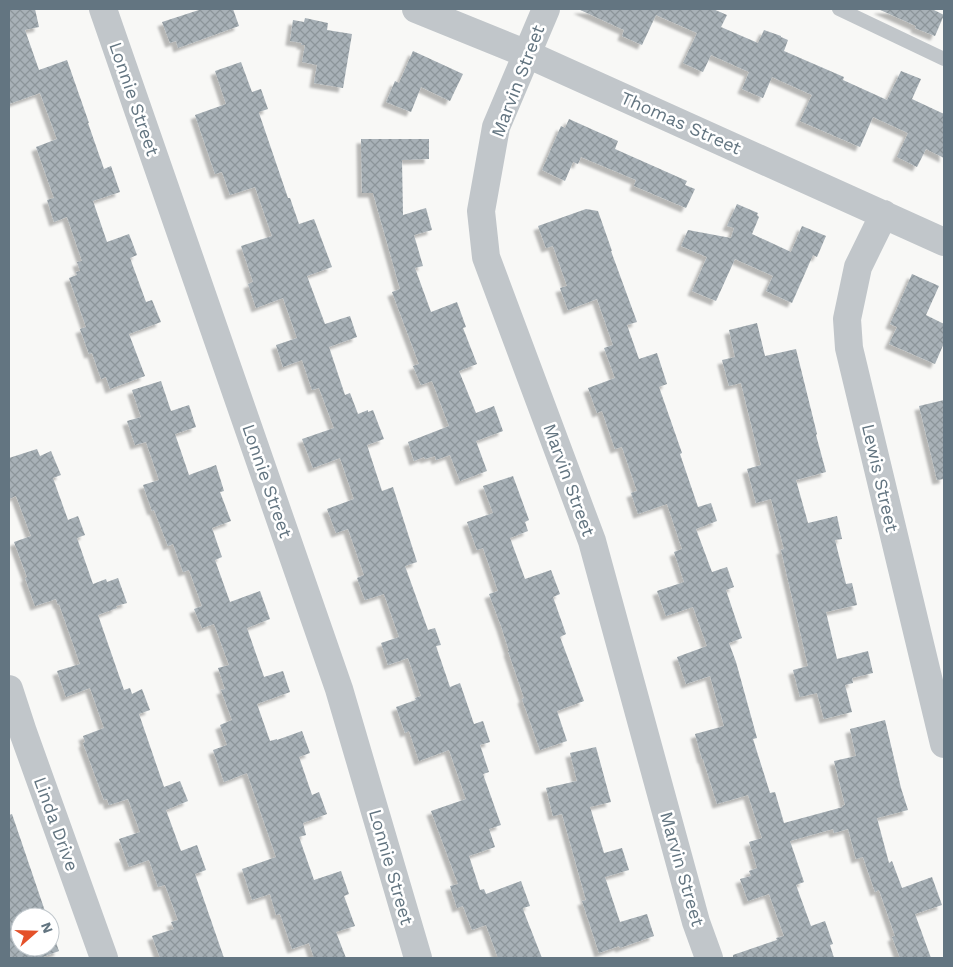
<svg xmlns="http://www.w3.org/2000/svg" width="953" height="967" font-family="'Work Sans',sans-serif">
<defs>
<pattern id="building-cross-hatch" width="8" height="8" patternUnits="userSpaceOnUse" patternTransform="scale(1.25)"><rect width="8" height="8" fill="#a8b1b7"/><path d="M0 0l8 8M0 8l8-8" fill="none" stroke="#8c959a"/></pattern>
<filter id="shadow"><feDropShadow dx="-4.5" dy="4.5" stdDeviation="1" flood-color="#0004"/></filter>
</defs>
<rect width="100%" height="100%" fill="#f8f8f6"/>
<!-- building -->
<path fill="url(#building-cross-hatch)" filter="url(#shadow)" d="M9,9H35L39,27L25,30L39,70L67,60L89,123H88L104,169L111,166L120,192L93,201L107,242L129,234L137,255L130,258L146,302L152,300L161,322L129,334L145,376L110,389L106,377L101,379L92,353L89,354L80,329L86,327L69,278L77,275L76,272L80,271L77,262L82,261L67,217L54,222L47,200L54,198L36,147L57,139L40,93L9,104Z
M202,9H233L239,26L178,48L176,41L170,43L162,22Z
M578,9H713L727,15L721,27L758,43L764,30L781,36V37L788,40L784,51L844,77L843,80L887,100L901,71L921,79L912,99L944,114V158L926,149L917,167L897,157L908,133L873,117L860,147L800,121L812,95L772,77L763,98L742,89L749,72L711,55L703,72L683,63L697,33L656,15L642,45L622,36L624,30Z
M878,9H932L944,15L935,36L915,28L916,26Z
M305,18L328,23L327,30L352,34L343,88L314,83L317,65L302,62L305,45H301L302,43L290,41L293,20L304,22Z
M413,51L463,74L450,101L421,87L411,112L386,102L395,81L399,83Z
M241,62L252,92L261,89L268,109L259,112V113L288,198H290L299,224L314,219L332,267L307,276L325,324L350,316L357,337L329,347L345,395L350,393L358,414L368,410V412L373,410L384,439L367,445L382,491L393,487L417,562L405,566L428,630L435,628L441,645L436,646L450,687L460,683L474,724L483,721L490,742L480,745L489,772L483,774L501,825L489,829L495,847L469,856L480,890L484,889L486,894L521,881L530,906L523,908L524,912L542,958H498L486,925L472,930L463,906L457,908L450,886L458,884L431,811L466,799L449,750L419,761L409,731L405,733L396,707L416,700L415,698L421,696L408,658L388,665L381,643L399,637L384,594L365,600L357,578L364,575L348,529L336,533L327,509L354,499L340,458L313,468L302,439L334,428L319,388L312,390L302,360L283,367L276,345L297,338L283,298L256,308L248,284L253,282L241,246L272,236L255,187L230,195L222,172L215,174L195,115L226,104L215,71Z
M569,119L618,141L615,149L687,181L685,185L695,189L686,208L634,186L636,180L581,157L578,164L573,162L565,181L542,170L561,126L565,128Z
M361,139H429V159L402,160L403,215L426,208L432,230L414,235L423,266L415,268L431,312L457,302L466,327L463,328L477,364L459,371L476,413L494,406L503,431L476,441L487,471L460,481L450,455L436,460L435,456L425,459L424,457L414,461L408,442L449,426L432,381L421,385L413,366L419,364L392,292L400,289L373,193H362Z
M737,204L758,213L757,215L759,217L752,234L791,252L802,226L826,236L817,257L813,255L792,303L766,291L773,276L735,259L716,301L692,291L707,257L681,246L688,230L731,238L734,228L727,226Z
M586,209L598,211L612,251H611L637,322L627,325L639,359L657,353L667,384L659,387L682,453L680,454L698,507L711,503L717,521L696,529L712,572L727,567L734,587L726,590L742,638L729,643L736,662L757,738L753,739L770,793L775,792L784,823L843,807L842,806L845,805L834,761L856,756L850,729L885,720L901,788L908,810L877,818L889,863L892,861L902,888L932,877L942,905L915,914L931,958H900L892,937L895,936L879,890L875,892L863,857L856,859L848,829L834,833L833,829L790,841L804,882L796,885L811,926L825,921L833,944L830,945L834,958H733V955L777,940L776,938L784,936L769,894L748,901L740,879L751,876L749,871L757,868L749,842L762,838L748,795L717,804L703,759H702L695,734L724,726L710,676L686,684L677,657L707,646L693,607L666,616L657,591L684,582L674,552L682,549L667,504L638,514L631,493L637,491L622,447L615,449L602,411L597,413L588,388L615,378L604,348L613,345L597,299L568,310L560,288L567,286L553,246L546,248L538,226Z
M912,274L939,286L926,315L944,324V343L935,364L889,344L897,327L890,324Z
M757,323L765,356L796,349L817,434L816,435L826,472L796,480L808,523L837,516L842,539L835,540L846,584L852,583L857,605L826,612L837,659L868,651L873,673L852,678L853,683L845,685L852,712L824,719L817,693L800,697L793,670L808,666L781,550L784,549L771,499L756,503L747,469L761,465L741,383L729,386L722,360L735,357L729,330Z
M161,381L171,411L189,405L196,427L175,434L189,475L216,465L224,491L220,492L231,521L212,528L222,557L215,560L230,602L260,591L270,619L247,628L264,677L283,671L290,692L257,704L270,741L277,739V740L302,731L310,753L299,757L312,795L319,792L327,814L303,823L306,835L299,837L314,880L341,871L349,894L344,896L355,926L336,932L346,958H314L309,943L292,949L280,914L276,915L270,894L252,900L242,869L276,857L247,773L224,782L213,750L227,745L220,725L232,720L221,690L225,689L218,668L229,665L214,624L202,628L194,609L202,606L189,570L183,572L173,544L168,546L154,510L152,511L143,485L159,480L146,442L135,445L127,421L141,417L132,390Z
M944,400V479L937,480L919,406Z
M37,449L40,456L51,451L61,475L53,478L68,520L78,516L85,535L77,538L93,584L106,579L107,582L118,578L127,603L116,606L117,608L98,615L124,690L130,688L132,694L142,689L150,710L139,714L164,787L180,781L188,801L166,810L181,851L197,845L206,870L195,874L224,958H160L152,936L174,929L171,922L178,920L165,885L158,887L149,860L129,867L119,839L140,832L128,799L109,805L107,799L104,800L83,743L85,742L83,736L104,728L90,688L66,697L57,671L80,664L59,604L58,605L56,599L35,606L25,578L27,577L14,542L31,536L16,496L9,499V458Z
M513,476L529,520L525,522L528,531L510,538L525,579L551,570L560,594L553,597L566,634L560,637L584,701L557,711L567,741L540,750L522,699L524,698L508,651H509L501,626L489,594L498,591L483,548L477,550L467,522L493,513L483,486Z
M596,747L611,802L590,807L604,853L622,848L629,870L605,877L620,922L647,914L654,936L620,948L619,946L599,953L582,901L586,900L562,814L553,816L546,788L577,781L570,753Z
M12,814L47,917H20V947H50V926L59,951L40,958H9V815Z"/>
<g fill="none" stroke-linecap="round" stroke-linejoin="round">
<!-- lane -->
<path stroke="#c1c6ca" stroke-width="14" d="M839,9L944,59"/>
<!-- street -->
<path stroke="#c1c6ca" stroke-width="28" d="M103,9L339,689L418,958
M416,9L527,54L944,242
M546,9L496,127L481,211L486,257L592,541L696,922L709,958
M884,214L858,267L847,319L849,348L944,744
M9,689L23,732L104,958"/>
</g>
<g text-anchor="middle" stroke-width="5" stroke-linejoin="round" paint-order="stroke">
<!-- street labels -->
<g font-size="18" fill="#637581" stroke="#fff">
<text transform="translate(518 81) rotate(-69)" y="6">Marvin Street</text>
<text transform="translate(134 99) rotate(71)" y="6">Lonnie Street</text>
<text transform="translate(681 123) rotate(24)" y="6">Thomas Street</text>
<text transform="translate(880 478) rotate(77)" y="6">Lewis Street</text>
<text transform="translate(569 480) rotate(70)" y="6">Marvin Street</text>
<text transform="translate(267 481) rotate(71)" y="6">Lonnie Street</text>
<text transform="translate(56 824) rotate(70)" y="6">Linda Drive</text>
<text transform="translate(391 867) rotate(74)" y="6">Lonnie Street</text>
<text transform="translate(682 869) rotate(74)" y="6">Marvin Street</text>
</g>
</g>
<!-- border -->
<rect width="953" height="967" fill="none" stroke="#637581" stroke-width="20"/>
<!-- north arrow -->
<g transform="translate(35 932) rotate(70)"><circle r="24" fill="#ffffff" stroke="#c1c8cd"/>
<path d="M0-4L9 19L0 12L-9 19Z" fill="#e4512a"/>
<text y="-8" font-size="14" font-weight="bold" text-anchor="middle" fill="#637581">N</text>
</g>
</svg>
